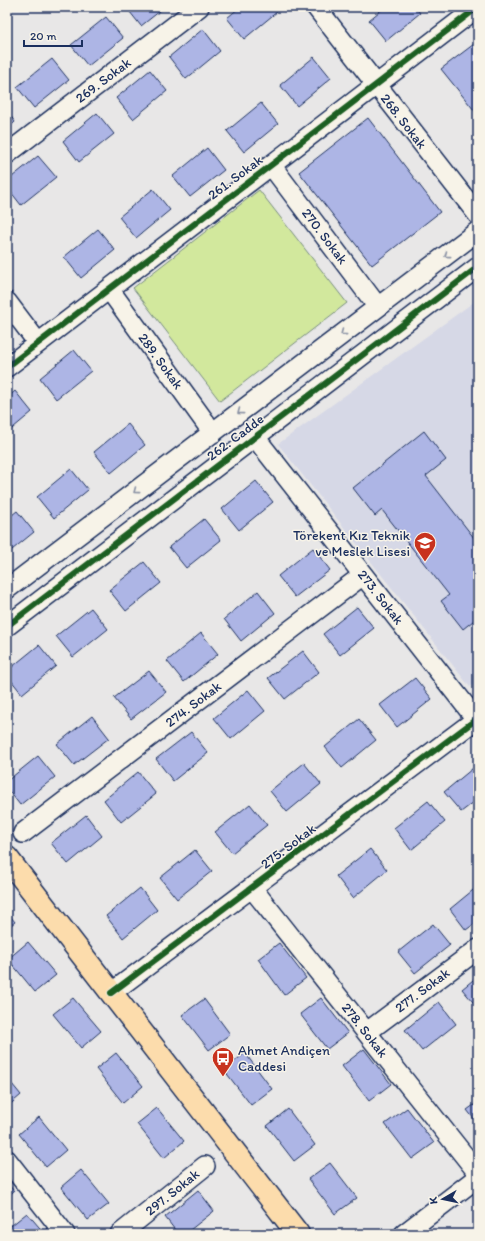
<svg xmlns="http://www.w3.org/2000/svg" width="485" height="1241" font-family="Itim,sans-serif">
<rect width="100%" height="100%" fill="#e8e7e7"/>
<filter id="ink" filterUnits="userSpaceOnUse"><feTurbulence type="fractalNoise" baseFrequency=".025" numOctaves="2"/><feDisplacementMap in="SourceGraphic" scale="8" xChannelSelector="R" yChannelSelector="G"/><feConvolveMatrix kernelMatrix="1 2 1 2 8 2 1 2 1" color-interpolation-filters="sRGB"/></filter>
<g filter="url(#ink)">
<!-- built -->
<path fill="#d6d8e6" d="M478,299V681L470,687L278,444Z"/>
<!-- garden -->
<path fill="#d2e89d" stroke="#768c7e" d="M259,190L347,303L220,401L133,288Z"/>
<!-- building -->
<path fill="#adb5e5" stroke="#1b2f5e" d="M126,7H165L141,26Z
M240,7H275L278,11L244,39L227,18Z
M385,7H415L420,13L386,41L369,20Z
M106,17L123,38L88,66L71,45Z
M203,29L220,51L186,79L169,57Z
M478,41V115L441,69Z
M314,57L331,78L297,106L280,85Z
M52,59L69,80L34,108L17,87Z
M150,70L167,91L133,119L116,98Z
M261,103L278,124L244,152L227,131Z
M7,111L15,122L7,129Z
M97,113L114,134L79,162L63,141Z
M368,118L440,212L372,265L299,172Z
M207,148L224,170L190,197L173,176Z
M38,156L56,177L21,205L7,187V181Z
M153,189L170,210L136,238L119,217Z
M98,229L115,250L81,278L64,257Z
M74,350L91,371L56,399L40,378Z
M15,391L32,412L7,433V398Z
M128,424L145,445L111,473L94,452Z
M424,431L446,460L426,476L478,543V617L463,629L441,601L449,595L382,510L375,516L353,488Z
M71,469L88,490L54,518L37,497Z
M256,481L273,502L239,530L222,509Z
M17,511L34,532L7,554V519Z
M204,519L221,540L186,568L169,547Z
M313,548L330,570L295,597L278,576Z
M144,562L161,583L126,611L109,590Z
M258,591L275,613L241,641L224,619Z
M357,607L374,628L340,655L323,634Z
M91,608L108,629L73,657L56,636Z
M201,633L218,654L184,682L167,661Z
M39,645L56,666L22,694L7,675V671Z
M303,651L319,672L285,699L268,678Z
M149,671L166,692L131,719L114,698Z
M415,678L432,699L397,727L380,705Z
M248,690L265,711L231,739L214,718Z
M92,716L109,738L74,765L57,744Z
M359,719L376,740L342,768L325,747Z
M191,732L208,753L173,781L156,759Z
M38,756L55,777L20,805L7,788V781Z
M304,763L321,784L287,812L270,791Z
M478,764V799L461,812L444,792Z
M138,772L156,794L121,822L104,800Z
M428,801L445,822L411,850L394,828Z
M250,804L267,825L232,853L215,832Z
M86,815L102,836L68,864L51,843Z
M370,849L387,870L353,898L336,876Z
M195,850L212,871L177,899L160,878Z
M478,886V921L466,930L450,909Z
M140,888L157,910L123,938L106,916Z
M7,912L15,922L7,928Z
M433,924L450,945L415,973L398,952Z
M28,942L56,975L35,992L8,959Z
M279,943L306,978L284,995L258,959Z
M478,976V1008L462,989Z
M73,998L101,1031L81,1048L53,1014Z
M321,998L348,1033L327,1049L300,1014Z
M204,999L230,1034L209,1050L182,1015Z
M439,1002L456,1024L422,1051L405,1030Z
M364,1049L391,1084L369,1101L342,1066Z
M116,1053L143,1086L123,1103L96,1069Z
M245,1053L272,1089L251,1105L224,1070Z
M7,1078L21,1095L7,1107Z
M478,1102V1124L467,1110Z
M157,1108L184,1141L164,1158L137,1124Z
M407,1108L434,1143L412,1159L385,1124Z
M288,1109L315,1145L294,1161L267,1126Z
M39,1117L66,1150L46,1167L19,1134Z
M330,1163L357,1198L335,1214L308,1179Z
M81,1170L109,1204L88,1220L61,1187Z
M7,1183L14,1191L7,1197Z
M198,1190L214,1211L185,1234H178L165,1217Z
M27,1213L45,1234H11L7,1229Z"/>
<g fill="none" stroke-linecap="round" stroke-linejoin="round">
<!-- minor casing -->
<g stroke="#1b2f5e" stroke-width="22">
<path id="minor" d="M316,7L478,215
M7,154L199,7
M271,165L378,307
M109,289L213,433
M7,302L38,343
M7,367L478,7
M255,437L476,719
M7,589L478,231
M7,626L478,267
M23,833L363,575
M252,888L478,1173
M111,993L478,718
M367,1032L478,949
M7,1160L65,1234
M120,1234L205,1166
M404,1234L478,1177"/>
</g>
<!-- major casing -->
<g stroke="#1b2f5e" stroke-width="25">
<path id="major" d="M7,858L298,1234"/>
</g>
<!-- minor -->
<use href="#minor" stroke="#f7f3e8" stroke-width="19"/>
<!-- major -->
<use href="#major" stroke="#fcdcac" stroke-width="22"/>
<!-- cycleway casing -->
<g stroke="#f7f3e8" stroke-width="8">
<path id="cycleway" d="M7,367L478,7
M7,626L478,267
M111,993L478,718"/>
</g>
<!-- cycleway -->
<use href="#cycleway" stroke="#1b5e20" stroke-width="6"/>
</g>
<!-- one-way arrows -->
<defs><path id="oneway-chevron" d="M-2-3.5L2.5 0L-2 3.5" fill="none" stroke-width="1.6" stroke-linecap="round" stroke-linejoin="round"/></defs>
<g stroke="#8991a3">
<use href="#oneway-chevron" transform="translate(447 255) rotate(143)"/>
<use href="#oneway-chevron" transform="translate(343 333) rotate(143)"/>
<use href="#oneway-chevron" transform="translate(240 412) rotate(143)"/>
<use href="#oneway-chevron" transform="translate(136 491) rotate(143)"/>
</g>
</g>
<!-- icons -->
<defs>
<g id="school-pin" transform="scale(1.15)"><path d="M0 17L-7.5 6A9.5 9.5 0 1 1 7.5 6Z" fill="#c8321e" stroke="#f7f3e8"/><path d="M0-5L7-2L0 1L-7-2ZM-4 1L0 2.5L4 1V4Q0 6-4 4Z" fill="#fff"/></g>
<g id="bus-pin" transform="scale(1.15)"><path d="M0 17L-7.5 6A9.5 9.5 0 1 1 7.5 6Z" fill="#c8321e" stroke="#f7f3e8"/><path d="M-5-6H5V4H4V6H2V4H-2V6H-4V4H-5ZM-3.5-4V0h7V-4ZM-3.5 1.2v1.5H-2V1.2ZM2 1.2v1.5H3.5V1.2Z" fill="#fff"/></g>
</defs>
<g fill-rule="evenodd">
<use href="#school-pin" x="425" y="543"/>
<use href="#bus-pin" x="223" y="1058"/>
</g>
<g text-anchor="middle" stroke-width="3" stroke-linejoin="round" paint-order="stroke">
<!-- street labels -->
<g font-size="14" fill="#1b2f5e" stroke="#f7f3e8">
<text transform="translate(103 80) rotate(-37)" y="5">269. Sokak</text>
<text transform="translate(404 121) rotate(52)" y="5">268. Sokak</text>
<text transform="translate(235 177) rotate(-37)" y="5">261. Sokak</text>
<text transform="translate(325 236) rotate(53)" y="5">270. Sokak</text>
<text transform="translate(161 361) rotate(54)" y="5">289. Sokak</text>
<text transform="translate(235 437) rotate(-37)" y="5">262. Cadde</text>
<text transform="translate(381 597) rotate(52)" y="5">273. Sokak</text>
<text transform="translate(193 704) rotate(-37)" y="5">274. Sokak</text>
<text transform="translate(288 846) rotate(-37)" y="5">275. Sokak</text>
<text transform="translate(422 990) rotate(-37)" y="5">277. Sokak</text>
<text transform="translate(365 1030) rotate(52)" y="5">278. Sokak</text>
<text transform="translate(172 1192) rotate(-39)" y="5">297. Sokak</text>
</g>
<!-- poi labels -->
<g font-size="14" fill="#1b2f5e" stroke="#f7f3e8" text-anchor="end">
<text x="410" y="540">Törekent Kız Teknik<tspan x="410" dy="16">ve Meslek Lisesi</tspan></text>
<text x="238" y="1055" text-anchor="start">Ahmet Andiçen<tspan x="238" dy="16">Caddesi</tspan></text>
</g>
</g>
<!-- margin -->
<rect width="485" height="1241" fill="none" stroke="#f7f3e8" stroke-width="24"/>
<rect x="12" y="12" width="461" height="1217" fill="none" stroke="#1b2f5e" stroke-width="1.5" filter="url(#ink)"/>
<!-- north arrow -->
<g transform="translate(443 1199) rotate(261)" stroke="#f7f3e8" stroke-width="3" paint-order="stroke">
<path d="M0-3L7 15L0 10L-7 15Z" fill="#1b2f5e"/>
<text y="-6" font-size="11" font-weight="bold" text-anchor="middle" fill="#1b2f5e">K</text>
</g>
<!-- scale -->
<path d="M24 40v6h58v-6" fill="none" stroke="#1b2f5e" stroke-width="2"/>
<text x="30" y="40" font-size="12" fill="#1b2f5e" stroke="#f7f3e8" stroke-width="3" paint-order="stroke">20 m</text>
</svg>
